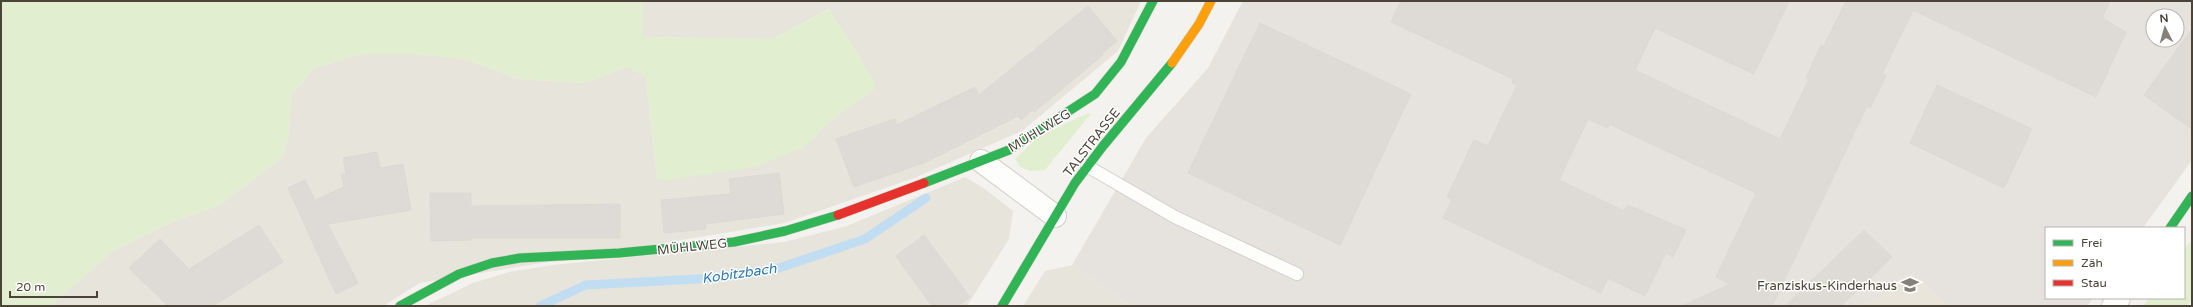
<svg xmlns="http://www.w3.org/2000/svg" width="2193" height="307" font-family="'Varela Round',sans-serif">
<rect width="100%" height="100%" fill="#f4f2ee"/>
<!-- residential -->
<path fill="#e7e4dc" d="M643,1H1141L1118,51L1022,131L914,178L785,223L420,283L383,306H50L113,251L174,221L220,205L283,157L289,133L291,95L315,68L361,54H419L468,60L519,79L584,83L628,67L646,77L657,179L801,149L834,118L873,90L829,9L773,39L643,37Z
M965,177L985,189L1013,211L1009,239L967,306H425L473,283L509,272L553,265L784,242L847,226Z
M1072,265L1131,306H1023L1045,271Z"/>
<!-- industrial -->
<path fill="#e6e2de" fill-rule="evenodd" d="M1243,1H2192V160L2143,228H2046V298H2093L2087,306H1948L1912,273L1880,298L1860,306H1131L1072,265L1146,138L1208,68ZM2153,16H2177V40H2153Z"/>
<!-- education -->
<path fill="#eae5da" d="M1912,273L1948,306H1860L1880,298Z"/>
<!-- green -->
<path fill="#e1eecf" d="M1,1H643V37L773,39L830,9L875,82L874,90L834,118L801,149L754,167L670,180L657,179L646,77L628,67L584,83L519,79L468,60L419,54H361L315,68L291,95L289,133L283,157L220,205L174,221L113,251L50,306H1Z
M1088,113L1090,115L1045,170L1030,171L1020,167L1015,159L1038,137Z
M2192,239V299L2187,306H2143L2149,298H2184V250Z"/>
<!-- parking -->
<path fill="#e6e3df" d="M1402,227L1504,306H1336Z"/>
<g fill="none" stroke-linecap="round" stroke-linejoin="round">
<!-- stream -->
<path stroke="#c0ddf1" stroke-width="9" d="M540,306L586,285L716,278L773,270L865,239L926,198"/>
</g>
<!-- building -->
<path fill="#dedbd6" stroke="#dcd9d4" d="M1401,1H1789L1754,74L1655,28L1635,70L1780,139L1809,79L1806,78L1821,45L1824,46L1846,1H2110L2102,18L2126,32L2096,97L1913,10L1882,74L1886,75L1881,87L1870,108L1867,106L1772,306H1682L1730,284L1716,277L1756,193L1609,124L1608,128L1588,119L1559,180L1624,211L1628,205L1686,230L1673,257L1666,253L1645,296L1608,278L1601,293L1443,218L1452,199L1447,197L1474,140L1488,146L1517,85L1512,83L1513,79L1391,22Z
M1088,6L1117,41L1102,53L1103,55L1034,112L1032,110L1021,120L1018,116L926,162L854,187L836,139L895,119L897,125L975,87L979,95Z
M1260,23L1411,94L1340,245L1188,173Z
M2192,29V129L2144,95Z
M1937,85L2032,129L2004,188L1910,143Z
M377,152L380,168L403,164L411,210L328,224L358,283L336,294L288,188L305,180L315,200L344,187L341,174H346L343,158Z
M779,173L784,214L705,224L706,229L664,233L661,200L731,194L729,179Z
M430,193H471V206L620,204V238H471V240L431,241Z
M259,225L283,262L213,306H168L129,268L160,239L189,269Z
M1864,230L1892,257L1841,306H1785Z
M924,235L970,297L958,306H932L896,256Z"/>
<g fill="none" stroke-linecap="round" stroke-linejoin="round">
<!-- lane casing -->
<g stroke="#d2d0cb" stroke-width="14">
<path id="lane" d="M1087,166L1175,217L1297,274"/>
</g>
<!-- street casing -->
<g stroke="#d2d0cb" stroke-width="24">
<path id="street" d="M981,161L1055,216
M2113,306L2119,298"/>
</g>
<!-- fast casing -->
<g stroke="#d3cfc5" stroke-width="10">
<path id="fast" d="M924,183L1009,150L1095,94L1121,62L1153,1
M2170,228L2192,196
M400,306L459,274L492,263L520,258L619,253L734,242L785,231L838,215
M1002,306L1075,183L1103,146L1172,63"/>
</g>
<!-- slow casing -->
<g stroke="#d3cfc5" stroke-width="10">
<path id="slow" d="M1172,63L1199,24L1211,1"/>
</g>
<!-- jam casing -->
<g stroke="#d3cfc5" stroke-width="10">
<path id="jam" d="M838,215L924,183"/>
</g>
<!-- lane -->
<use href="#lane" stroke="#fdfdfc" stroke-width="12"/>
<!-- street -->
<use href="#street" stroke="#fdfdfc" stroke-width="22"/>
<!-- fast -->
<use href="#fast" stroke="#30b455" stroke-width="9"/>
<!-- slow -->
<use href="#slow" stroke="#ff9f0a" stroke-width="9"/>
<!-- jam -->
<use href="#jam" stroke="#e5322d" stroke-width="9"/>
</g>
<!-- icons -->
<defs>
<g id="school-bare" transform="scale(1.38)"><path d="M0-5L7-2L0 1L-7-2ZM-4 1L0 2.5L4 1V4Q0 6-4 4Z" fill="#868178" stroke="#fff" stroke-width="2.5" paint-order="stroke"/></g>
</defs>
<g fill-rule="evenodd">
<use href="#school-bare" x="1910" y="285"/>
</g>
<g text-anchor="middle" stroke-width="3" stroke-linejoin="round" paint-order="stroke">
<!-- street labels -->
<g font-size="13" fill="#4b4439" stroke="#fff">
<text transform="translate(1039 130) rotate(-31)" y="5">MÜHLWEG</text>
<text transform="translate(1091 142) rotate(-52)" y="5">TALSTRASSE</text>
<text transform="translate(692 246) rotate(-6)" y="5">MÜHLWEG</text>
</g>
<!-- poi labels -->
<g font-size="13" fill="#4b4439" stroke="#fff" text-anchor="end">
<text x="1897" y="290">Franziskus-Kinderhaus</text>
</g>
<!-- water labels -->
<g font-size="14" font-style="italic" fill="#2e7ab2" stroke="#fff">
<text transform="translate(739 273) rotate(-8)" y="5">Kobitzbach</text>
</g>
</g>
<!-- border -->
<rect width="2193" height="307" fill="none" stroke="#4b4439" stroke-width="4"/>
<!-- legend -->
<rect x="2045" y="227" width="140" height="72" fill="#ffffff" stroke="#b7b4b0"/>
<rect x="2053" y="240" width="20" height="6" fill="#30b455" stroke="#b7b4b0"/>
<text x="2081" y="247" font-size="12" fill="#4b4439">Frei</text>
<rect x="2053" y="260" width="20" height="6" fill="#ff9f0a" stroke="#b7b4b0"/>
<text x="2081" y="267" font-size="12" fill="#4b4439">Zäh</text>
<rect x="2053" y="280" width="20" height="6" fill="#e5322d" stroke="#b7b4b0"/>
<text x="2081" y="287" font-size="12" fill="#4b4439">Stau</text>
<!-- north arrow -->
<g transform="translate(2165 28) rotate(354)"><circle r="19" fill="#ffffff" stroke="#b7b4b0"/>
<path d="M0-3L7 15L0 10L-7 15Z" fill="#868178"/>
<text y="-6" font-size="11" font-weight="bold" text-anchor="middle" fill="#4b4439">N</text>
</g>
<!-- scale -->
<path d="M10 291v6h87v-6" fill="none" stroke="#4b4439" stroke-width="2"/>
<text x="16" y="291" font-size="12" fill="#4b4439" stroke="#ffffff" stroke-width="3" paint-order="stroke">20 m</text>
</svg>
